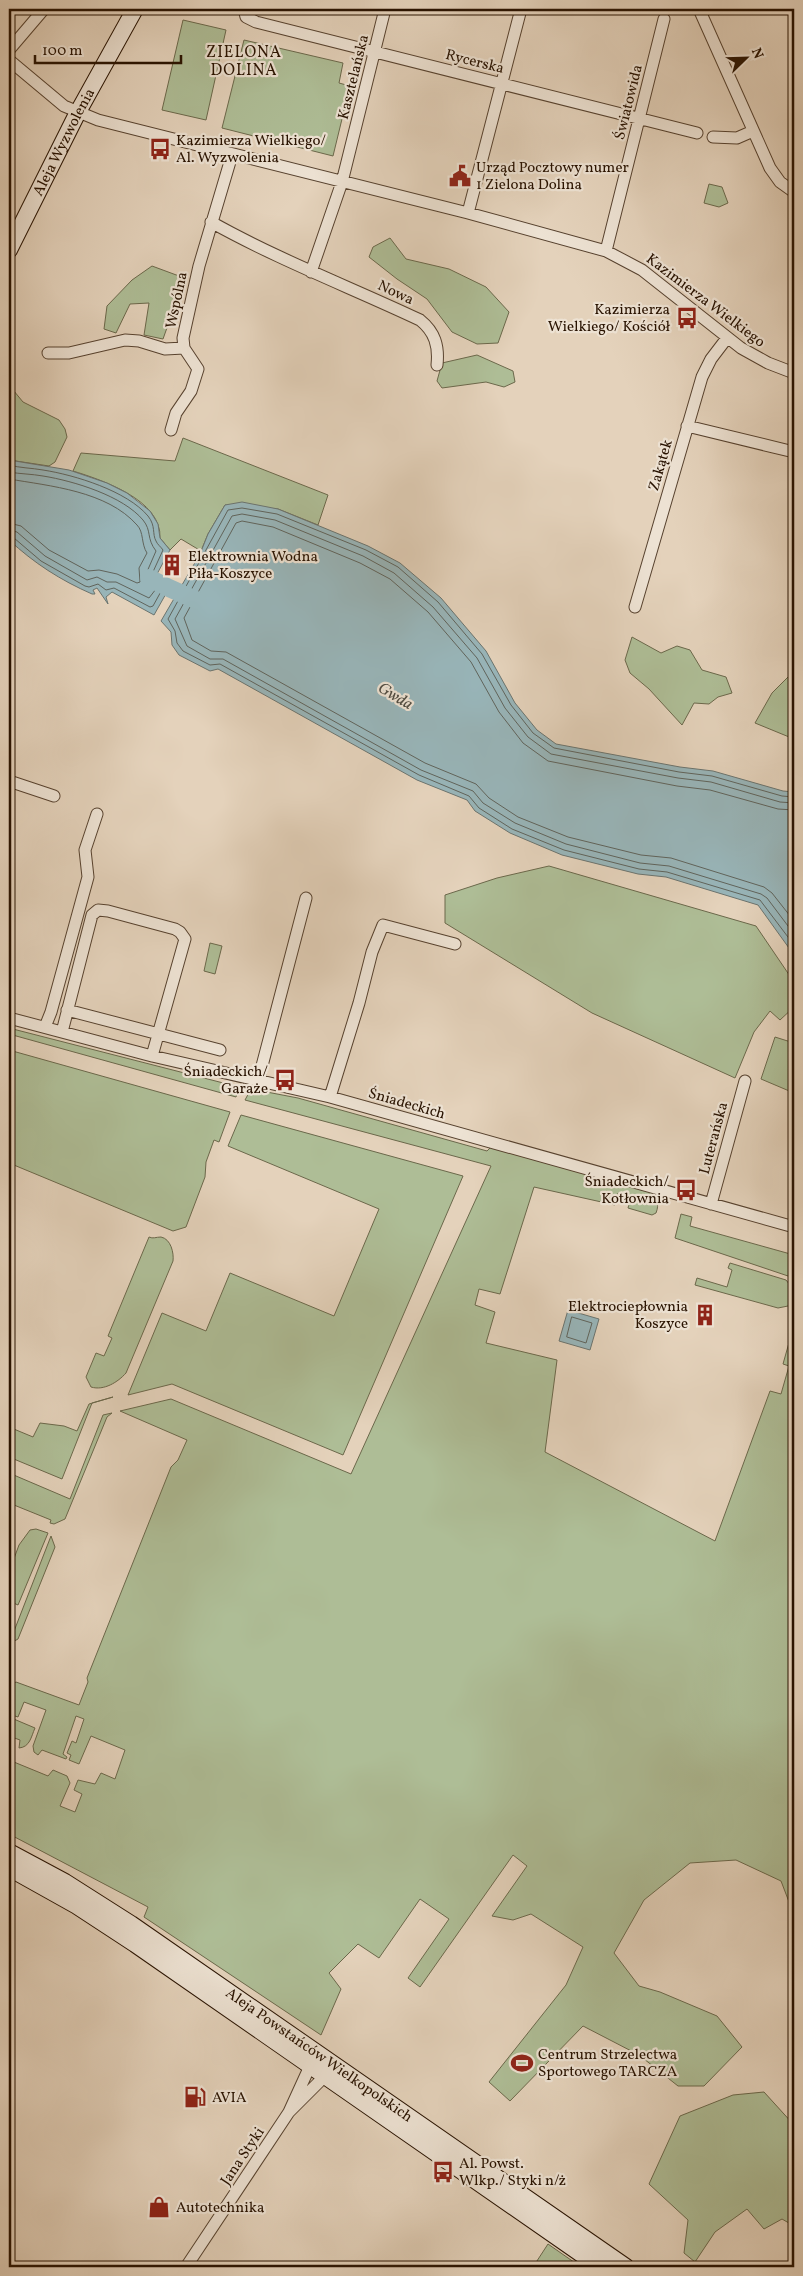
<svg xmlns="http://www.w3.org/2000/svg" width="803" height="2276" font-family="Vollkorn,serif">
<rect width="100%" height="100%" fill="#e4d2bb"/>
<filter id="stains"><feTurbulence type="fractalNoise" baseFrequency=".004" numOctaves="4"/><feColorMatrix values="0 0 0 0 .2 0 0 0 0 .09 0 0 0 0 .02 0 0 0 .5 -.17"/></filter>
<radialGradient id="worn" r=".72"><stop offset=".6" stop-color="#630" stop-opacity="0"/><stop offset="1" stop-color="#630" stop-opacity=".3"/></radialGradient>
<!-- green -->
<path fill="#aebd96" stroke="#6b684b" d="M183,20L226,30L206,120L162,110Z
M244,40L343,63L339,83L350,86L333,156L222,128Z
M709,184L722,187L728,203L719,207L704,203Z
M390,238L406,259L449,269L486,287L509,312L498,343L477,344L452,332L427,299L397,279L369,257L373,247Z
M152,266L179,276L174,308L163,339L144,335L149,303L130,304L116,333L104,329L107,306L132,280Z
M477,355L513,371L515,382L504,387L486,382L442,388L437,381L442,363Z
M9,385L23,402L59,420L65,429L67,437L55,462L49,466L9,460Z
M183,438L328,495L318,525L278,509L225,505L208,534L201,551L181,539L170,550L160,538C162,500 102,480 73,471L81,453L175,461Z
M632,637L661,653L677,646L690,650L702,670L726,677L732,693L718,697L709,704L694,703L682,725L649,689L630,673L625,660Z
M794,671V739L755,723L772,693Z
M549,866L756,926L794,982V1007L780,1020L770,1011L754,1032L735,1078L592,1013L445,923V895L497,878Z
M210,943L222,946L215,974L204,971Z
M9,1028L235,1086L237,1094L236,1097L9,1034Z
M775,1037L794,1043V1093L761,1079Z
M9,1050L230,1112L219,1142L214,1140L206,1162L205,1177L186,1227L173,1231L9,1163Z
M251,1089L298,1098L487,1151L491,1147L650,1191C656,1198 660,1203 656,1213L652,1215L628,1208L631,1197L618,1193L615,1205L534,1187L500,1294L479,1289L475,1305L495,1312L486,1343L557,1360L545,1452L715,1541L770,1391L781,1394L789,1366L783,1364L794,1325V1915L781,1881L736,1860L690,1863L644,1900L614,1953L639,1986L660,1992L717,2016L742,2047L704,2086H678L639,2055L583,2026L510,2101L489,2082L566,1985L583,1947L531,1914L513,1920L492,1916L527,1866L513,1855L420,1987L408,1978L449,1919L420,1899L379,1958L358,1944L329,1973L341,1989L321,2035L144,1917L148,1907L9,1834V1760L48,1776L53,1770L67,1776L70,1783L60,1806L75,1812L82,1794L74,1790L78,1780L95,1784L101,1773L115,1779L125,1750L91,1736L79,1764L69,1760L71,1755L67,1753L72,1741L76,1743L84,1719L76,1716L63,1754L67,1757L66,1759L42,1750L38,1755L34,1752L33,1746L46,1710L24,1702L18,1717L9,1714V1686L16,1682L79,1705L88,1682L87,1678L171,1467L178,1460L187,1440L120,1411L171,1399L351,1474L491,1166L245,1100Z
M241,1115L463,1176L343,1455L172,1384L128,1395L162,1313L206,1331L230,1273L334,1316L379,1209L228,1146Z
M681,1214L692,1217L690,1226L794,1255V1278L675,1238Z
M149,1237C153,1239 156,1237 161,1237C171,1239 174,1253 173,1261L126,1373C118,1382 104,1391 91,1387L86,1377L96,1353L104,1356L112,1338L108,1336Z
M730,1263L786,1280L794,1290L793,1300L788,1306L778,1308L695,1285L697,1278L727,1287L732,1270L728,1268Z
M113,1397L92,1403L62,1479L9,1457V1427L33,1437L40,1423L64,1426L77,1431L89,1404Z
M112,1413L107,1417L65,1519L54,1524L50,1523L51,1520L9,1503V1473L70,1499L103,1415Z
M36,1529L48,1533L18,1605L9,1601V1572L19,1545L30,1530Z
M51,1536L55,1547L18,1639L9,1644Z
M9,1717L35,1728C31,1737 30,1747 19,1748L20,1740L9,1736Z
M764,2092L794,2125V2226L782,2219L764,2229L747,2209L715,2232L695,2262L684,2253L688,2220L649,2184L680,2116L733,2095Z
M548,2244L581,2267H533Z"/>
<!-- water -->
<path fill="#98b5b9" stroke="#6b746f" d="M9,460L69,470L107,483L127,493L150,511L158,524L160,538L170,550L157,574L172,583L154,615L112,592L106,597L108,604L97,588L93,590L95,594H92C60,580 34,563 9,540Z
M242,502L278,509L368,546L400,563L441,598L486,651L515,703L537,730L556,744L680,767L713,771L783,791L794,792V955L758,905L666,877L638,874L562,855L510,833L475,811L467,800L417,780L218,669L210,671L179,655L172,645L171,632L161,621L200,554L208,534L225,505Z
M568,1310L599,1319L590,1350L559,1341Z"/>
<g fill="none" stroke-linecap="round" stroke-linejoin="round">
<!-- shore -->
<path stroke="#60645c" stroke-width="1" d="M9,465C20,468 32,468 43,470C75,475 127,491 148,516C156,526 152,534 156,541C157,544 161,547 163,550L152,574L154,578L163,584L164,586L153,606L150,607L114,588L106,590L98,584L89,587L85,586L41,561L14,538L9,537
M9,472C20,474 32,474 43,476C74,481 123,496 143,520C152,531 146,538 156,551L146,574L148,580L156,589L149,598L116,582H107L97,577L87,580L45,556L17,532L9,530
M9,479C50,486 107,491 137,525C144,532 141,544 147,553L139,568L140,582L137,583L117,574L99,570L88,571L49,550L21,526L9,523
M794,797L782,796L712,776L679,772L554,748L533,733L511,705L482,654L438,602L398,567L366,550L277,514L242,508L228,510L168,619L175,631L177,643L183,651L210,665L220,664L419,775L469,796L479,808L512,829L564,850L639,869L667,872L760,900L794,945
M794,803L780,802L711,782L678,778L551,754L528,737L505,708L477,658L433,607L394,573L363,556L275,520L242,514L232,516L175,619L187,646L210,659H223L421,770L473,791L483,803L515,823L566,844L640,863L669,866L761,894L767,898L794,934
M794,810L778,809L710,790L677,786L548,761L523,743L499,712L471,662L428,612L390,579L360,563L273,527L242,521L236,523L184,618L192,640L211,651L226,652L425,763L476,784L489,798L518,817L568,837L641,855L671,858L764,887L772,893L794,921
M572,1317L592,1323L586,1343L567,1337Z"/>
<!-- river -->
<path stroke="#98b5b9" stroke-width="18" d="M149,578L169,588L198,601"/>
<!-- street casing -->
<g stroke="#57422f" stroke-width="13">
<path id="street" d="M244,9L246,17L256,22L697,133
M699,9L770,168L780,182L794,192
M9,50L44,9
M9,60L64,106L98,120L468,213L606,251L642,270L741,348L768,363L794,373
M713,137L737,138L753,131
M468,213L521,9
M211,222C279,260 350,287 420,320C435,332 439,346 437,365
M606,251L664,19
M311,272L342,182L385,9
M48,353H69L125,340L139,341L165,349L184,348
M687,426L794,452
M171,430L176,413L191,391L198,369L184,348L183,338L199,266L232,155
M635,607L702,377L711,359L727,338
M9,781L54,796
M67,1010L220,1050
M9,1018L152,1056L330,1097L794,1227
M45,1027L51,1012L88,877L85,850L97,814
M62,1032L92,915L98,910L108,911L175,929L180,932L185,939L152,1056
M258,1081L306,898
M330,1097L359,1003L372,952L383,925L455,944
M711,1204L745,1081
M289,2112L310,2066L317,2062
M186,2267L289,2112L325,2076L327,2071"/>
</g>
<!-- secondary casing -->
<g stroke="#281200" stroke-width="18">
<g id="secondary">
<path id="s1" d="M9,250L78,112L135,9"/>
<path id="s2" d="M9,1852L65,1882L131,1924L626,2267"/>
<path d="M9,1868L77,1906L135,1944L600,2267"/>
</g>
</g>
<!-- street -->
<use href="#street" stroke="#ede2d3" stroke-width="11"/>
<!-- secondary -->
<use href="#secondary" stroke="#ede2d3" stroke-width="16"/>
</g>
<!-- icons -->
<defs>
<g id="bus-bare" transform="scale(1.725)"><path d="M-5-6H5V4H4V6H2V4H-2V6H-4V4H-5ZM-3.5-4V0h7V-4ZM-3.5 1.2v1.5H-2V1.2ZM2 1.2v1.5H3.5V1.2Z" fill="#8f2418" stroke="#ede2d3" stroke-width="2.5" paint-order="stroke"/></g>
<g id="civic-bare" transform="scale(1.725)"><path d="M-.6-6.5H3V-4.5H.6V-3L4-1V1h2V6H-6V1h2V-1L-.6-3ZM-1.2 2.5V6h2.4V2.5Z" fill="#8f2418" stroke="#ede2d3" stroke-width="2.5" paint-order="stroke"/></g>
<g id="building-bare" transform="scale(1.725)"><path d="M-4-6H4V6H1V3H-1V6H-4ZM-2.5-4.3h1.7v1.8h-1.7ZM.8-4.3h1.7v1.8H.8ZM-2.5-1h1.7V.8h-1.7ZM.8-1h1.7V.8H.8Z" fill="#8f2418" stroke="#ede2d3" stroke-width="2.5" paint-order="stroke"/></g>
<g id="stadium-bare" transform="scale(1.725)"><path d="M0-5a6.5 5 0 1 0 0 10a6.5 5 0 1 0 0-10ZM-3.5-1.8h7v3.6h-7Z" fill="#8f2418" stroke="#ede2d3" stroke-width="2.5" paint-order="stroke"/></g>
<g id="fuel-bare" transform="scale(1.725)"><path d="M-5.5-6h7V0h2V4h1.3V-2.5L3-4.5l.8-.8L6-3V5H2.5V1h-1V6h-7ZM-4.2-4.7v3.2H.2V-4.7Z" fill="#8f2418" stroke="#ede2d3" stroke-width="2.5" paint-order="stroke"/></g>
<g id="shop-bare" transform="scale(1.725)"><path d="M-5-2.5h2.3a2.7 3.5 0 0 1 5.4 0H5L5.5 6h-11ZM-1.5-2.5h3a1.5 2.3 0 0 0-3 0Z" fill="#8f2418" stroke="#ede2d3" stroke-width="2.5" paint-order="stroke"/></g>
</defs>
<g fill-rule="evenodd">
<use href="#bus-bare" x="160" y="149"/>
<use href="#civic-bare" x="460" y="176"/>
<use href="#bus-bare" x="687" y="318"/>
<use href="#building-bare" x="172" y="565"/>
<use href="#bus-bare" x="285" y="1080"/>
<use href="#bus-bare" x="686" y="1190"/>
<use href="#building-bare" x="705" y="1315"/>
<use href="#stadium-bare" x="522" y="2063"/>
<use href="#fuel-bare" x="195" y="2097"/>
<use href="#bus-bare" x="443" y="2172"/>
<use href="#shop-bare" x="159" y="2207"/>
</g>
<g text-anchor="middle" stroke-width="4.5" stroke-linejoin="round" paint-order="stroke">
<!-- street labels -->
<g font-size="15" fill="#281200" stroke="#ede2d3">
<text transform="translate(475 61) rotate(14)" y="5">Rycerska</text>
<text transform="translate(353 77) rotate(-76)" y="5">Kasztelańska</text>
<text transform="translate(628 102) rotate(-76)" y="5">Światowida</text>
<text dy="5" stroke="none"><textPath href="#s1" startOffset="121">Aleja Wyzwolenia</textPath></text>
<text transform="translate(396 292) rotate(25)" y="5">Nowa</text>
<text transform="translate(176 300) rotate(-78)" y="5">Wspólna</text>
<text transform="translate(706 300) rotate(37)" y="5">Kazimierza Wielkiego</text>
<text transform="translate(660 465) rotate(-74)" y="5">Zakątek</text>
<text transform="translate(407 1103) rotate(16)" y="5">Śniadeckich</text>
<text transform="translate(713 1138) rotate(-75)" y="5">Luterańska</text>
<text dy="5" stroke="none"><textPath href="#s2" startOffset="371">Aleja Powstańców Wielkopolskich</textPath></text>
<text transform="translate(242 2156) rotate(-56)" y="5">Jana Styki</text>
</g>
<!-- poi labels -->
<g font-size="15" fill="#281200" stroke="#ede2d3" text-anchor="start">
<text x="176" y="145">Kazimierza Wielkiego/<tspan x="176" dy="17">Al. Wyzwolenia</tspan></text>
<text x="476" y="172">Urząd Pocztowy numer<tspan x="476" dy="17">1 Zielona Dolina</tspan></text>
<text x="670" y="314" text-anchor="end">Kazimierza<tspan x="670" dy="17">Wielkiego/ Kościół</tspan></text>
<text x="188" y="561">Elektrownia Wodna<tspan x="188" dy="17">Piła-Koszyce</tspan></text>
<text x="268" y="1076" text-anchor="end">Śniadeckich/<tspan x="268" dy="17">Garaże</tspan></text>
<text x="669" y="1186" text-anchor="end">Śniadeckich/<tspan x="669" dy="17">Kotłownia</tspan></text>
<text x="688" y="1311" text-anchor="end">Elektrociepłownia<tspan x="688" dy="17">Koszyce</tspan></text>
<text x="538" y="2059">Centrum Strzelectwa<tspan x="538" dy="17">Sportowego TARCZA</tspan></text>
<text x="212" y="2102">AVIA</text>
<text x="459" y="2168">Al. Powst.<tspan x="459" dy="17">Wlkp./ Styki n/ż</tspan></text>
<text x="176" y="2212">Autotechnika</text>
</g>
<!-- neighbourhood labels -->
<g font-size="16" letter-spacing="1" fill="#281200" stroke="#ede2d3">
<text x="244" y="57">ZIELONA<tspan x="244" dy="18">DOLINA</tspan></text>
</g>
<!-- water labels -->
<g font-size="16" font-style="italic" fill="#4f4b41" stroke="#ede2d3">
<text transform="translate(396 695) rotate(31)" y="6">Gwda</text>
</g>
</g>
<!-- margin -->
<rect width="803" height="2276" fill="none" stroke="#e4d2bb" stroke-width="30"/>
<rect x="10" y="10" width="783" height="2256" fill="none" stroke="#281200" stroke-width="2.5"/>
<rect x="15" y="15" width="773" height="2246" fill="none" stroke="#281200"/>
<!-- north arrow -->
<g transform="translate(746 58) rotate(67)" stroke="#ede2d3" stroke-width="4" paint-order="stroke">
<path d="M0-4L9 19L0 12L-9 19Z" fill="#281200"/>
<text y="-8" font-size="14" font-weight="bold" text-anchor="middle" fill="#281200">N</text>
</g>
<!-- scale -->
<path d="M35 55v8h146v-8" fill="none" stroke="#281200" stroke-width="2.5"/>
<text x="42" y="55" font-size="15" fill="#281200" stroke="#ede2d3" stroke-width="4" paint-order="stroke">100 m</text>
<rect width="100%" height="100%" filter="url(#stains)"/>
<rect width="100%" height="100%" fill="url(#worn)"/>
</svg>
